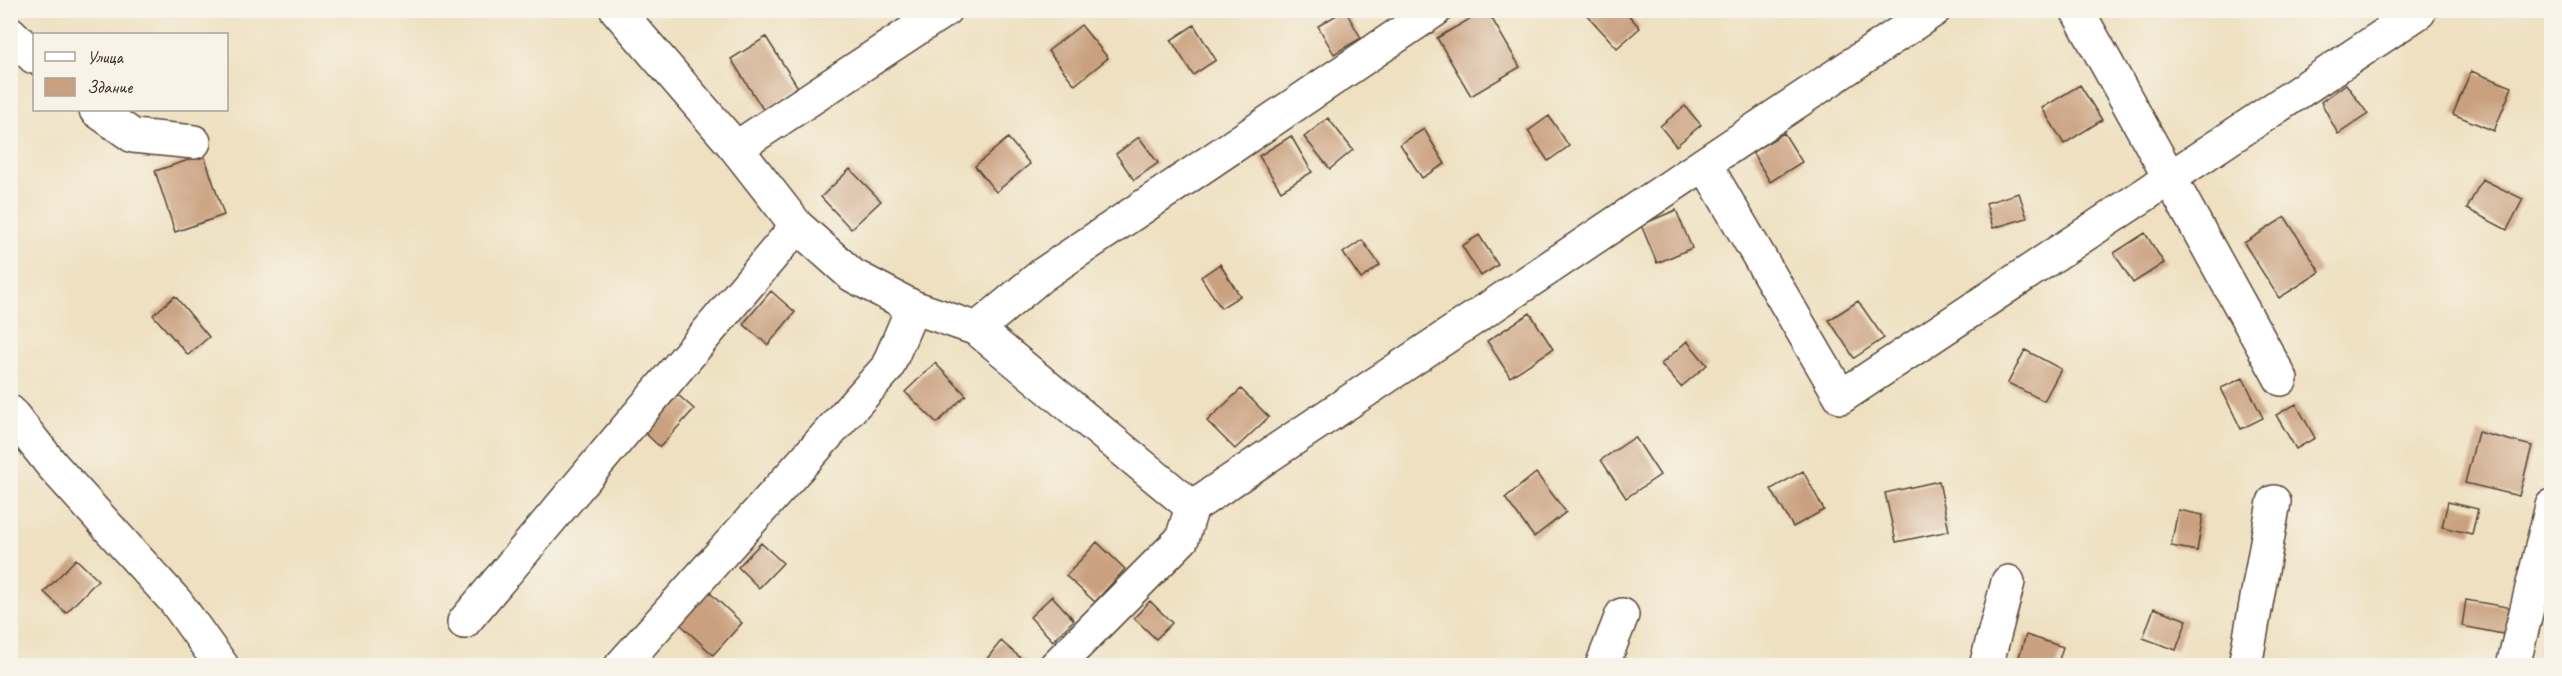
<svg xmlns="http://www.w3.org/2000/svg" width="2562" height="676" font-family="Caveat,sans-serif">
<rect width="100%" height="100%" fill="#f7f3e8"/>
<filter id="ink" filterUnits="userSpaceOnUse"><feTurbulence type="fractalNoise" baseFrequency=".0167" numOctaves="2"/><feDisplacementMap in="SourceGraphic" scale="12" xChannelSelector="R" yChannelSelector="G"/><feConvolveMatrix kernelMatrix="1 2 1 2 8 2 1 2 1" color-interpolation-filters="sRGB"/></filter>
<filter id="wash" filterUnits="userSpaceOnUse"><feTurbulence type="fractalNoise" baseFrequency=".008" numOctaves="4" result="noise"/><feDisplacementMap in="SourceGraphic" scale="24" xChannelSelector="R" yChannelSelector="G"/><feGaussianBlur stdDeviation="1.35" result="paint"/><feColorMatrix in="noise" values="0 0 0 0 0 0 0 0 0 0 0 0 0 0 0 0 0 1.4 0 .05"/><feComposite in="paint" operator="in"/></filter>
<g filter="url(#wash)">
<rect width="100%" height="100%" fill="#eee0c0"/>
<g id="blocks">
<!-- building -->
<path fill="#caa180" d="M1345,10L1361,38L1334,54L1318,26Z
M1485,10H1487L1520,67L1471,96L1437,38Z
M1590,10H1624L1640,28L1617,48L1586,14Z
M1081,25L1108,58L1075,85L1048,51Z
M1194,25L1216,60L1193,75L1171,40Z
M766,37L799,89L764,111L731,59Z
M2471,71L2512,87L2494,131L2453,114Z
M2346,84L2368,114L2338,134L2321,102Z
M2080,85L2102,120L2064,144L2042,108Z
M1685,106L1701,125L1676,146L1660,126Z
M1549,116L1569,146L1548,161L1528,131Z
M1328,118L1353,150L1330,169L1304,137Z
M1424,129L1445,164L1422,178L1400,144Z
M1784,133L1802,162L1770,182L1752,152Z
M1291,136L1312,172L1281,191L1259,156Z
M1139,137L1158,163L1134,180L1116,154Z
M1008,138L1030,164L996,192L975,166Z
M204,155L224,215L175,232L155,171Z
M850,169L881,201L851,229L821,197Z
M2482,179L2523,199L2507,230L2467,209Z
M2019,193L2027,218L1993,228L1986,203Z
M1676,210L1692,248L1657,263L1641,225Z
M2285,217L2320,272L2279,298L2244,243Z
M2145,233L2164,263L2133,283L2114,253Z
M1479,235L1498,265L1481,276L1462,246Z
M1362,240L1380,265L1361,279L1343,253Z
M1220,264L1240,296L1221,308L1201,277Z
M771,291L795,312L768,345L743,324Z
M175,296L209,337L188,355L153,315Z
M1858,301L1884,338L1854,358L1829,320Z
M1530,313L1553,349L1510,377L1487,341Z
M1687,341L1707,365L1681,387L1661,364Z
M2025,350L2061,369L2044,401L2008,383Z
M935,363L966,395L937,423L905,392Z
M2243,378L2263,418L2241,429L2221,388Z
M1241,389L1269,417L1235,449L1207,421Z
M677,394L694,409L660,447L643,431Z
M2296,404L2315,438L2296,449L2276,415Z
M2478,432L2532,446L2519,496L2465,483Z
M1635,437L1660,475L1626,498L1601,460Z
M1803,471L1824,510L1793,527L1771,489Z
M1536,473L1566,512L1534,537L1505,498Z
M1939,481L1949,531L1896,542L1885,493Z
M2448,502L2478,509L2472,534L2442,527Z
M2178,510L2203,515L2197,551L2171,546Z
M1097,542L1125,569L1095,602L1066,576Z
M761,543L783,563L759,588L738,567Z
M76,559L98,580L66,613L44,592Z
M709,592L742,623L713,655L679,623Z
M1052,596L1074,620L1053,641L1030,617Z
M2466,600L2519,609L2513,636L2462,626Z
M1150,601L1172,623L1156,639L1134,618Z
M2154,608L2187,620L2176,650L2143,638Z
M2026,635L2063,647L2057,666H2016Z
M1001,641L1030,666H981Z"/>
</g>
</g>
<g filter="url(#ink)">
<use href="#blocks" fill-opacity="0" stroke="#564536" stroke-width="1.5"/>
<g fill="none" stroke-linecap="round" stroke-linejoin="round">
<!-- minor casing -->
<g stroke="#564536" stroke-width="36">
<path id="minor" d="M617,10L736,148L797,226L852,275L913,307L977,329L1192,507
M2077,10L2281,379
M10,33L34,57
M96,110L133,136L194,142
M736,148L945,10
M1705,164L1841,397L2419,12
M977,329L1042,275L1435,10
M10,412L52,465L176,602L222,666
M464,622L797,226
M621,666L887,368L913,307
M1056,666L1182,539L1192,507L1934,10
M1602,666L1622,615
M1986,666L2008,582
M2245,666L2274,502
M2513,666L2552,506"/>
</g>
<!-- minor -->
<use href="#minor" stroke="#fff" stroke-width="33"/>
</g>
</g>
<!-- margin -->
<rect width="2562" height="676" fill="none" stroke="#f7f3e8" stroke-width="36"/>
<!-- legend -->
<rect x="33" y="33" width="195" height="78" fill="#f7f3e8" stroke="#aca397" stroke-width="1.5"/>
<rect x="45" y="52" width="30" height="9" fill="#ffffff" stroke="#aca397" stroke-width="1.5"/>
<text x="87" y="63" font-size="18" fill="#3b2a1e">Улица</text>
<rect x="45" y="78" width="30" height="18" fill="#caa180" stroke="#aca397" stroke-width="1.5"/>
<text x="87" y="93" font-size="18" fill="#3b2a1e">Здание</text>
</svg>
